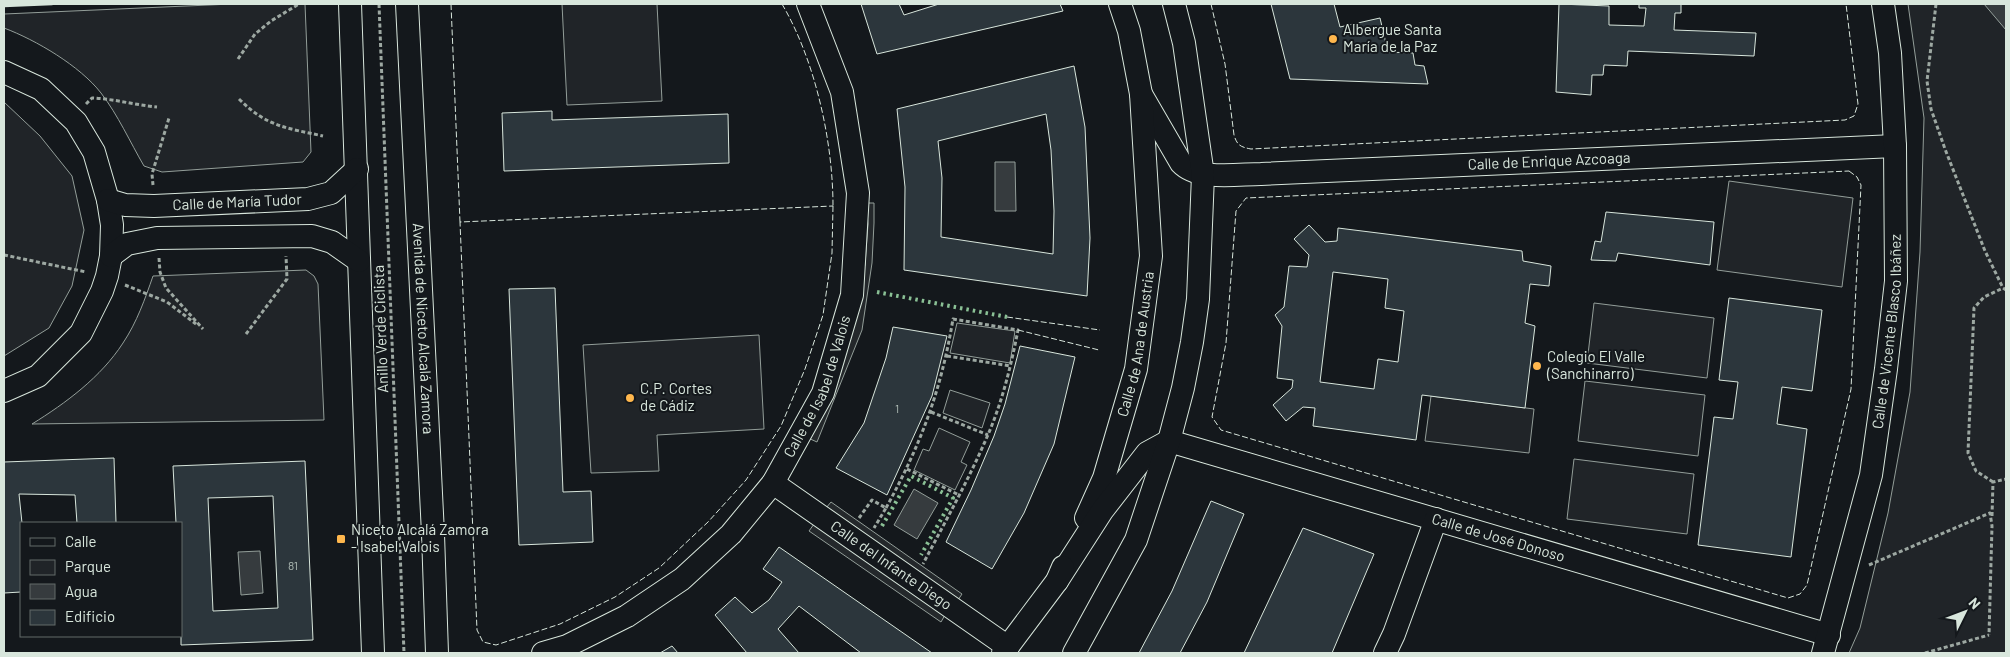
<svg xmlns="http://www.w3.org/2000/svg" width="2010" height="657" font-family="Barlow,sans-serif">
<rect width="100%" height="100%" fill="#14181c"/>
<!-- green -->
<path fill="#202428" stroke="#939e99" d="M232,4H305L311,152L303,162L162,172L144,166C130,142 118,115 101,93C80,66 36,40 4,28V14Z
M562,4H657L662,101L567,105Z
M1908,4H2006V653H1849L1860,628L1888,513L1910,392L1920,252L1924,118Z
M4,102L40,136L72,176L84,230L72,286L49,328L4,356Z
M1729,181L1853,198L1842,287L1717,270Z
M306,270L314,276L318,284L324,420L32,424C66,403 101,377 123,343C137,322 145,299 153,276Z
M1594,303L1714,318L1707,378L1587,363Z
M957,323L1015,331L1010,363L950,353Z
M759,335L764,429L657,435L659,471L591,473L583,345Z
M1585,381L1705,395L1698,456L1578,441Z
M950,390L990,403L982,428L943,413Z
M1431,396L1534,409L1529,453L1425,441Z
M939,428L970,442L961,462L967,465L955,490L914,470L923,449L929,451Z
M1574,459L1694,474L1687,534L1567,519Z"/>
<!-- parking -->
<path fill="#24282b" stroke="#939e99" d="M866,203H874V223L872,263L862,330L817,442L808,438L865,265L868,224Z
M831,502L962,594L958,600L826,508Z
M814,524L945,615L941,622L809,531Z"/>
<!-- water -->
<path fill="#363b3e" stroke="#939e99" d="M1984,4H2006V30Z
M995,162H1015L1016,211H995Z
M914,489L938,503L917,539L894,525Z
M260,551L263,593L241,595L238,552Z"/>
<!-- building -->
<path fill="#2c363c" stroke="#d8e6dc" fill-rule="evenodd" d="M861,4H899L904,15L939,4H1060L1063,11L877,54Z
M1271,4H1334L1340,27L1380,18L1388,52L1413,53L1415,65L1424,66L1428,84L1290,79Z
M1559,4L1609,6V25L1644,26L1646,8H1639V4H1681V13H1675L1674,30L1756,33L1754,56L1628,51L1627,66L1604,65L1603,75H1592L1591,95L1556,92Z
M1074,66L1085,127L1090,238L1087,296L904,270L905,187L897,109ZM1046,114L1051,150L1054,211L1053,254L941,237L942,178L938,141Z
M552,111V120L728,114L729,163L504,171L502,113Z
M1606,212L1714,222L1710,265L1618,253L1616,261L1591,260L1595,241L1601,242Z
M1309,225L1325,242L1337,241L1338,228L1522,251L1523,261L1551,266L1549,286L1530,284L1525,323L1535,326L1525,408L1422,395L1416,440L1313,426L1315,408L1303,407L1286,421L1273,405L1292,388L1293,380L1277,378L1282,326L1275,315L1284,307L1289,266L1307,267L1309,255L1294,239ZM1333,272L1388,279L1385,308L1404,311L1398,362L1378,359L1374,389L1320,382Z
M555,288L563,492L591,491L593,542L519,545L509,289Z
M1729,298L1822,310L1812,391L1782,387L1777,424L1807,429L1791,557L1698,545L1714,417L1733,419L1738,382L1719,380Z
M893,327L947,336L932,396L887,495L836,468L864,423L886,358Z
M1020,346L1075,357L1054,444L1024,513L992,569L946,542L971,490L994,436L1005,404Z
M114,458L116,523H77L75,495L19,494L22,523L21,592L4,593V462Z
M305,461L313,640L181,645V523H176L173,466ZM273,496L278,608L213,611L208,498Z
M1211,501L1244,514L1207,602L1180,653H1139L1172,591Z
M1303,528L1374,554L1332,653H1244Z
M779,547L932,653H861L799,606L778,629L799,653H747L715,615L735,597L752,613L769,600L782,582L763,569Z
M672,646L678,653H660Z"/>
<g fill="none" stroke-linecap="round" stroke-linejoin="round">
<!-- minor casing -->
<g stroke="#d8e6dc" stroke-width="24">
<g id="minor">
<path d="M350,4L373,653"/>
<path id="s1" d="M407,4L433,534L437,653"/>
<path d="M4,72L41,89L76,122L94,152L108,200L112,225L111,256L107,276L102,291L81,333L38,376L4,391"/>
<path id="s2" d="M1141,94L1181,163C1198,181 1238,174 1261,174L1895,146"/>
<path id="s3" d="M108,200L125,205L154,206L308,199L331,193L357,169"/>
<path d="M111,256L127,244L157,238L312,236L332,242L359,261"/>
<path id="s4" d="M773,483L1008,647"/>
<path id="s5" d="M1086,518L1104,478L1136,369L1151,256L1141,94L1129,31L1120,4"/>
<path id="s6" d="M1057,581L1102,511L1147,453L1169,441L1829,635"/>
<path id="s7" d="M543,653L567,646L627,616L682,579L731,534L773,483L823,393L852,295L858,193L842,92L808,4"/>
<path d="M1003,653L1057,581L1063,567"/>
<path d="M1074,653L1136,540L1169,441L1183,388L1192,342L1198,299L1203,175L1184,43L1174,4"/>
<path d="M1385,653L1394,634L1436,519"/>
<path id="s8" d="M1823,653L1871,475L1886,369L1896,281L1895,146L1890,53L1883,4"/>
</g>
</g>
<!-- path -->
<path stroke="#9da8a2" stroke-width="3" stroke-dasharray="4 2.5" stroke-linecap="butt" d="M379,4L404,653
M1936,4L1927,81L1931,109L1945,149L1985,251L2003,288L2006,290
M238,59L255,34L271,21L299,4
M239,99C267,127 287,128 323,136
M86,104L92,98C115,99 135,105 157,107
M153,185L152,174L169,118
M4,255L86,272
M159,258L160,272L166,288L203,329
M125,285L167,302L196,324
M246,334L287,279L286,256
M947,356L1011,366
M931,412L988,435
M907,469L959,495
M1993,482L1976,471L1968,453L1974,308L1984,297L2003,288
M886,508C921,444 941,391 953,319L1018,330C1011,366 1002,403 987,437C968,481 945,522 923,564
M1992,516L1993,482L2006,479
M859,518L872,500L886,508L874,528
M1869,565L1990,513L1992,526L1989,635
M1925,653L1989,635"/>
<!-- minor -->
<use href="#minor" stroke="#14181c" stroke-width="22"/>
<!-- hedge -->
<path stroke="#8ac095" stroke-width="4" stroke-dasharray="2.5 4" stroke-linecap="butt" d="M877,292L1007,317
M882,526L911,476L953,498L921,555"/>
<!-- fence -->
<path stroke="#d8e6dc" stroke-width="1" stroke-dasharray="6 2.5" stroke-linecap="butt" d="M451,4L460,222H462
M782,4C815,60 833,141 833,206H832
M1211,4L1225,64L1234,135C1237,145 1240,147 1251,149L1845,120L1854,116L1858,104L1846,4
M1849,171L1857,177L1861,185L1851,389L1807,585L1800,594L1788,598L1221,430L1212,417L1226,343L1236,211L1246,198Z
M833,206L832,253L823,315L805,369L781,426L746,480L708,522L659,568L615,597L560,624L496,645L483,642L477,630L460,222Z
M1007,317L1100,330
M1018,330L1099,350"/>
<!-- wall -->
<path stroke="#d8e6dc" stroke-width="2.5" d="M4,6L52,4"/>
</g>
<!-- markers -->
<g fill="#ffb74d" stroke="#14181c" stroke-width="2">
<circle cx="1333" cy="39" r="5"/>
<circle cx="1537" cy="366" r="5"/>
<circle cx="630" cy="398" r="5"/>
<rect x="336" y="534" width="10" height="10" rx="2.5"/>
</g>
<g text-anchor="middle" stroke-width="4" stroke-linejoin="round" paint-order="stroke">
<!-- number labels -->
<g font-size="12" fill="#adbab4">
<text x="897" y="413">1</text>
<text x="293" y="570">81</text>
</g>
<!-- poi labels -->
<g font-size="15" fill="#d8e6dc" stroke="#14181c" text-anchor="start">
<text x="1343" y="35">Albergue Santa<tspan x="1343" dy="17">María de la Paz</tspan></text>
<text x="1547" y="362">Colegio El Valle<tspan x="1547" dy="17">(Sanchinarro)</tspan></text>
<text x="640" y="394">C.P. Cortes<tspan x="640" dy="17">de Cádiz</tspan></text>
<text x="351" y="535">Niceto Alcalá Zamora<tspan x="351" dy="17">- Isabel Valois</tspan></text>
</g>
<!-- street labels -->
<g font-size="15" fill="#d8e6dc" stroke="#14181c">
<text dy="5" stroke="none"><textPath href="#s2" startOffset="451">Calle de Enrique Azcoaga</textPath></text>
<text dy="5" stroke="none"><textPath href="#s3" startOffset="130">Calle de María Tudor</textPath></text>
<text dy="5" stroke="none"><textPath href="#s1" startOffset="325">Avenida de Niceto Alcalá Zamora</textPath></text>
<text transform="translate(381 329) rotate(-92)" y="5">Anillo Verde Ciclista</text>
<text dy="5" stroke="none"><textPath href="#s8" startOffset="329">Calle de Vicente Blasco Ibáñez</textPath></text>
<text dy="5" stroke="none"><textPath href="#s5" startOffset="182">Calle de Ana de Austria</textPath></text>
<text dy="5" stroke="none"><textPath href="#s7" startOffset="398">Calle de Isabel de Valois</textPath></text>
<text dy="5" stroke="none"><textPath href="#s6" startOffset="525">Calle de José Donoso</textPath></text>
<text dy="5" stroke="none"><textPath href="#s4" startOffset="144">Calle del Infante Diego</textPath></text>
</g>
</g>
<!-- border -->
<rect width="2010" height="657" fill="none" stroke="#d8e6dc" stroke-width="10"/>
<!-- legend -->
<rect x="20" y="522" width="162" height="115" fill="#14181c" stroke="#626a69"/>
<rect x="30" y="538" width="25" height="8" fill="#14181c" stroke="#626a69"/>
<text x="65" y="547" font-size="15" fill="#d8e6dc">Calle</text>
<rect x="30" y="560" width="25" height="15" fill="#202428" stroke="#626a69"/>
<text x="65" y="572" font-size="15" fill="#d8e6dc">Parque</text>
<rect x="30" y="584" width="25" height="15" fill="#363b3e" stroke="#626a69"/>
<text x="65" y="597" font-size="15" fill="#d8e6dc">Agua</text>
<rect x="30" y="610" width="25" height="15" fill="#2c363c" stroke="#626a69"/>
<text x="65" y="622" font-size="15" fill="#d8e6dc">Edificio</text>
<!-- north arrow -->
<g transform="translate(1965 612) rotate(48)" stroke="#14181c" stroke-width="4" paint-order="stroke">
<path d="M0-4L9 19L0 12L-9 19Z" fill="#d8e6dc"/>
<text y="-8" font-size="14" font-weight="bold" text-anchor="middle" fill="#d8e6dc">N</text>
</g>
</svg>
